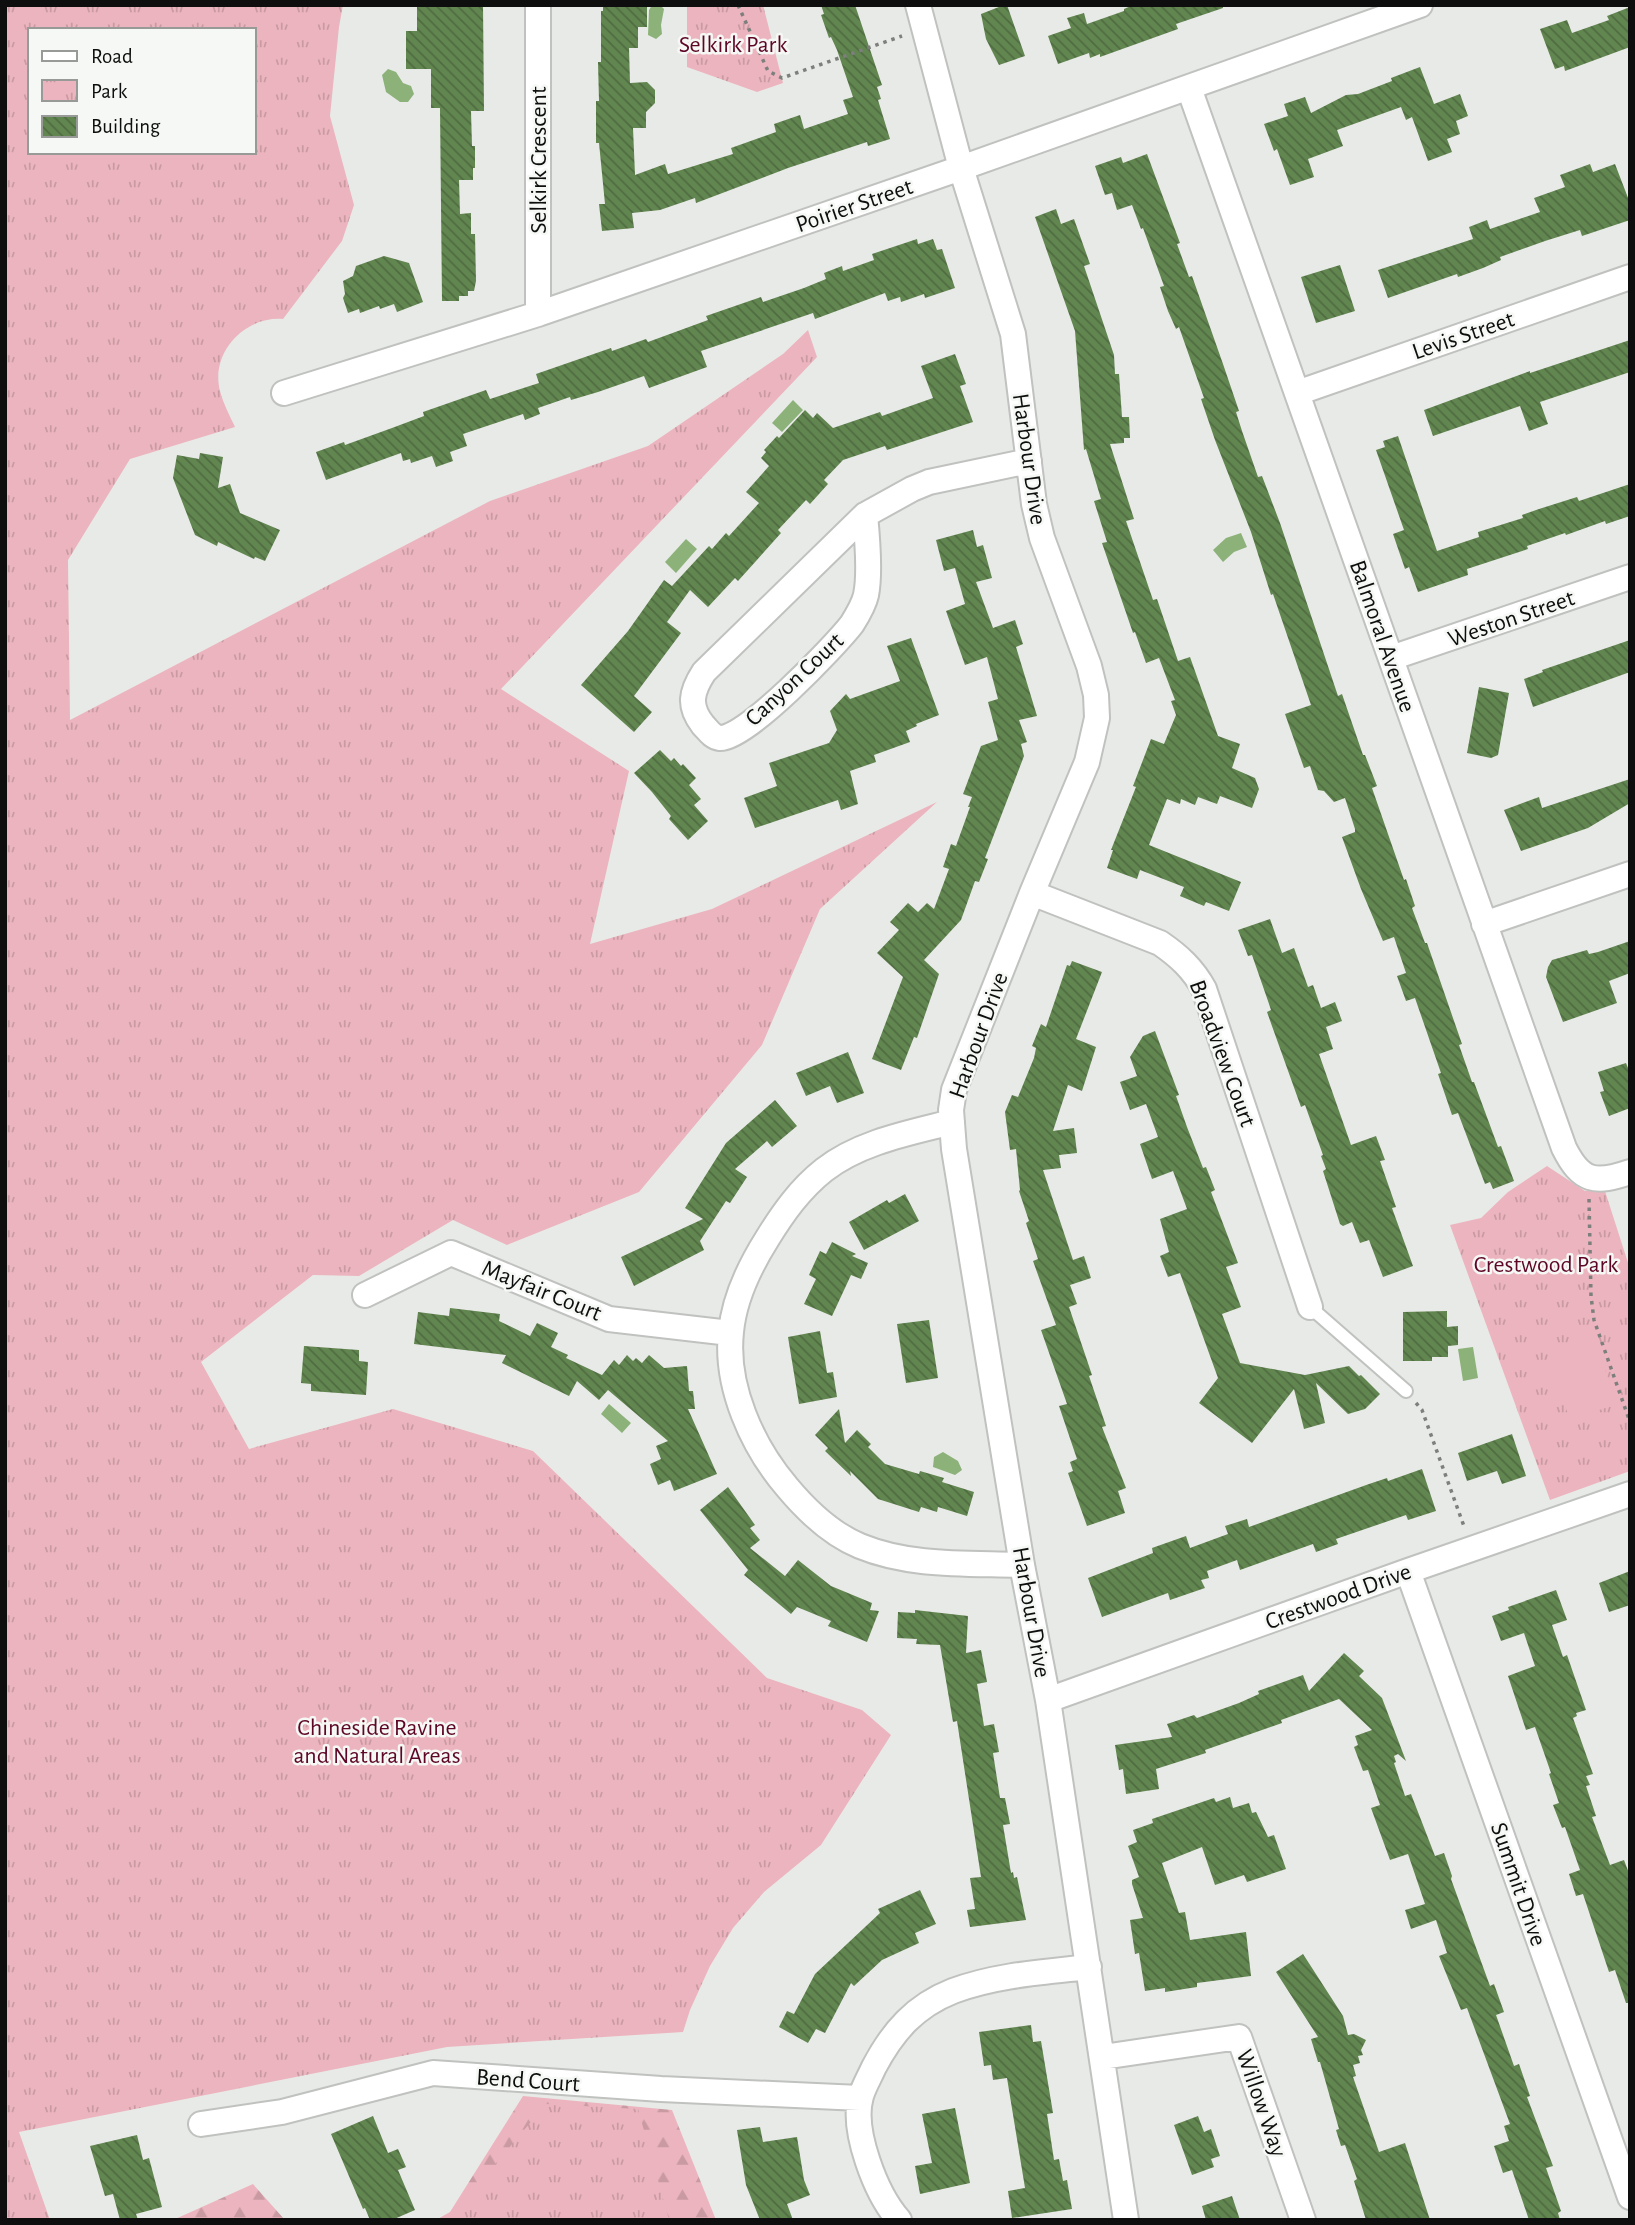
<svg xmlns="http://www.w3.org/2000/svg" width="1635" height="2225" font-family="'Alegreya Sans',sans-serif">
<defs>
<pattern id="forest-firs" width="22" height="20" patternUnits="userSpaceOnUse" patternTransform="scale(1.75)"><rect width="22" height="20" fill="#ecb4be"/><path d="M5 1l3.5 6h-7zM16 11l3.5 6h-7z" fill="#c99aa2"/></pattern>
<pattern id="park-tufts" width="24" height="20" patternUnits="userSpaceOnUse" patternTransform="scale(1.75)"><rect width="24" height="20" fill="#ecb4be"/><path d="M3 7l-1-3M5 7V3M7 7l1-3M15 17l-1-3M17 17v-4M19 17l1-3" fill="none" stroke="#c99aa2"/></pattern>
<pattern id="building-back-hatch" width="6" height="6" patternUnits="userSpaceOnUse" patternTransform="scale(1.75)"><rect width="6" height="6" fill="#628650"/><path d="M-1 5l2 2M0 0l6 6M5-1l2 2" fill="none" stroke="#4f6c41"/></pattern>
</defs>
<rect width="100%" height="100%" fill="#e8eae7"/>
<!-- forest -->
<path fill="url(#forest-firs)" d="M523,2096L672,2110L716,2220H436L450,2212Z
M253,2184L285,2220H173Z"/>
<!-- park -->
<path fill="url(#park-tufts)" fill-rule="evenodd" d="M5,5H343L339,27L330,116L354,205L342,241L283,319C245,316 210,352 220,391C223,403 230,416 235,427L130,459L68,560L70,720L490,501L648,446L783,354L808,330L817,357L501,689L629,771L590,944L712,909L937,802L820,909L762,1045L639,1192L507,1245L453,1220L359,1276L313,1275L201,1362L249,1449L393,1409L533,1451L767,1678L862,1710L891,1735L821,1845L764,1892L733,1928L710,1966L690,2010L683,2032L447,2047L19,2132L50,2220H5ZM30,30H254V152H30Z
M687,5H763L783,83L757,92L687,67Z
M1547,1166L1585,1191L1604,1188L1630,1269V1471L1550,1500L1450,1225L1481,1218L1508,1192Z
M546,2104L638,2109L669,2220H448Z"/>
<!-- garden -->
<path fill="#ecb4be" d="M1597,1346L1617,1404L1570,1420L1550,1362Z"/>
<!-- water -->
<path fill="#8cb27a" d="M652,5H660L664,9L661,25L662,34L656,39L648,35L649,10Z
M388,69L396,72L403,83L411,86L414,94L408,102H400L386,92L382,75Z
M793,400L803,410L782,432L772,423Z
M1241,533L1247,547L1234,552L1223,562L1213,550L1226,538Z
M686,539L697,549L676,573L665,562Z
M1473,1347L1478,1378L1463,1381L1458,1349Z
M609,1404L631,1423L622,1433L601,1414Z
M943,1452L958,1461L962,1470L955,1475L933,1467L934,1457Z"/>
<!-- building -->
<path fill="url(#building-back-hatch)" d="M417,5H483L484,111H471L472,146H475V168H473V180H459L460,214L471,213V234H475L476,281L474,291H468V296H459V301H442L440,108H431V69H406V31H417Z
M603,5H647V27H638V48H629L630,83L647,82L655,90V103L646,112V128H633L635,175L665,164L668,174L733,154L731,148L776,132L774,124L800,115L804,129L848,114L843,100L853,97L837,50L831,37L829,38L821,15L824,14L821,5H855L882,85L877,87L881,99L878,100L890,139L868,146L867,142L788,168L696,203L695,198L660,210L632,213L634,228L602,231L599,204H605L599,143H596V101H599L598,62H601V11H603Z
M1004,5H1007L1025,56L999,65L986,39L981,14Z
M1133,5H1223V8L1176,24L1178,29L1100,57V54L1090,58L1089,53L1058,64L1048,36L1071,28L1067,18L1084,13L1087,24L1124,11V9Z
M1630,7V47L1565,71L1564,66L1555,69L1540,29L1567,20L1572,33L1609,20L1607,16Z
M1420,67L1434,104L1460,94L1468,116L1456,121L1460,134L1447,139L1452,152L1428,161L1412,117L1406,120L1401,107L1337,130L1343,146L1308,159L1314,177L1290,185L1277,149L1274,151L1264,124L1288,116L1284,104L1305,97L1311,113L1346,95L1358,94L1392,81L1391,78Z
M1147,154L1180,243L1177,244L1189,277L1192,276L1223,364L1239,411L1236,412L1242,431L1258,477L1262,476L1280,523L1338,696L1342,694L1363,755H1365L1377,786L1372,788L1404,880L1406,879L1415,906L1412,908L1425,943H1427L1462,1044L1459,1045L1472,1082H1474L1498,1147L1501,1146L1514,1181L1493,1189L1490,1182L1485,1184L1458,1113L1452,1115L1438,1074L1441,1073L1415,998L1406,1001L1397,976L1406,973L1394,937L1383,941L1361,889L1342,837L1355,832V829L1345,798L1334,802L1324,791L1318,790L1310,766L1304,768L1285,714L1311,705L1273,594L1271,595L1251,532L1215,440L1201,399L1204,398L1179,327L1176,329L1168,311L1160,287L1164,286L1143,228L1141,229L1132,205L1117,210L1112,193L1105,195L1095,166L1121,157L1123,163Z
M1590,164L1593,172L1615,164L1630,203V220L1582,236L1580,230L1545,241L1500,257L1501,260L1483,268L1458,277L1457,274L1388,298L1378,270L1473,239L1469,227L1487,220L1490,229L1540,212L1534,198L1565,187L1560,175Z
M1056,209L1061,224L1074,219L1090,264L1084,266L1114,355L1115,374H1119L1122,417H1129L1130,438H1124V443L1110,444L1134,519L1126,521L1153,600L1157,599L1178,661L1190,657L1218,736L1240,744L1232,768L1255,778L1259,789L1252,808L1220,796L1217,804L1198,797L1195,805L1181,799L1180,804L1167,799L1149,845L1241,882L1229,911L1206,902L1204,906L1180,896L1184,887L1140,870L1137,879L1107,868L1113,850H1111L1136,787L1133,786L1151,739L1164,744L1176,715L1171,701L1175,700L1159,658L1146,663L1135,632L1133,633L1102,543L1107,542L1094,501L1101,499L1086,449L1084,450L1075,331L1035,217Z
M917,239L918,244L933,239L937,250L942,249L955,288L925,298L924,294L901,302L900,297L888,301L885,293L815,319L813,313L701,351L707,367L649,388L644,376L598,392L571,400L570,397L538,408L540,414L525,420L523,414L463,434L467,446L450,452L453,461L436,467L432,456L411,463L410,459L403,461L401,453L326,480L316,452L344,442L345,445L392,428L424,416L423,412L486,390L490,399L539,383L536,374L611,348L612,351L646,339L648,342L708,320L706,316L761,297L763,302L804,288L826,279L824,273L842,266L843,271L874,260L872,254Z
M384,256L409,263L423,302L397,312L394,304L380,309L379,306L360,313L359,309L348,313L343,298L345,294L343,281L353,276L356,266Z
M1340,265L1355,311L1316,323L1301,277Z
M1630,340V372L1540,402L1548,424L1529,431L1520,406L1433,436L1424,410L1530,371V373Z
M955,354L966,384L960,386L973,422L887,450L885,446L843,460L824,480L828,484L810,504L806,500L778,530L781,533L756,561L738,581L735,578L708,607L690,590L667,622L681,633L634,696L652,712L634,732L581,685L628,631L664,580L672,586L709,546L712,549L726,533L729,536L759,503L746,492L769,466L761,458L766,452L764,450L777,436L779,438L805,410L813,418L817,413L833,428L880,412L882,416L933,398L921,366Z
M1398,436L1437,551L1479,537L1478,532L1523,518L1522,515L1539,509L1577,497L1579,501L1630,484V516L1606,524L1605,521L1566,535L1565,533L1527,546L1528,549L1467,569L1468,575L1418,592L1409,567L1405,569L1393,534L1404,530L1376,450L1385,447L1383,441Z
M200,453L223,457L218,488L230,484L240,513L280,530L265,561L255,557L254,559L218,542L217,546L195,535L173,478L177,455L199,459Z
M973,530L977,547L983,545L992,578L976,582L993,628L1015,620L1023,644L1016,647L1037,716L1019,720L1027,742L1021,744L1024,756L985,858L988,859L979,882L975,881L961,920L924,960L939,974L917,1038L914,1037L901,1070L872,1059L903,977L877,953L899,930L890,922L908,903L918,912L927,903L934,909L949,869L943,867L951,844L956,846L970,807H968L972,797L963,794L981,746L998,740L988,702L998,699L987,657L965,665L946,611L965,604L955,568L944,571L936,540Z
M911,638L939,715L916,724L917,726L906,731L910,742L874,755L876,762L850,771L858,804L841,810L838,800L755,828L744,798L777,786L769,763L829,743L837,730L830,711L846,694L850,699L900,681L887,646Z
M1630,640V672L1533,707L1524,679L1543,672L1542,670Z
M1479,687L1509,693L1498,755L1491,758L1467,753Z
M660,750L671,761L674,758L681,766L683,764L696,778L689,785L701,799L694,805L708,821L688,840L669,819L671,816L652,792L634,773Z
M1630,779V803L1588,828L1521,851L1504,810L1539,797L1542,808Z
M1270,919L1282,953L1294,948L1308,987L1313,985L1321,1008L1335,1002L1342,1021L1326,1027L1333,1049L1319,1054L1351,1145L1376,1136L1385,1160L1380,1161L1396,1207L1392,1208L1413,1266L1383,1277L1369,1240L1360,1243L1352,1222L1343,1226L1340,1224L1323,1171L1326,1169L1321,1156L1323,1155L1305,1105L1301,1107L1267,1012L1271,1010L1268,1001L1252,955L1248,956L1238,930Z
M1630,941V973L1609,981L1617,1003L1563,1022L1546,977L1548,967L1552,960L1587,950L1589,954L1598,952Z
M1072,961L1102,972L1076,1039L1096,1047L1082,1091L1068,1085L1053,1131L1074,1128L1077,1153L1059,1155L1061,1168L1043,1170L1073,1260L1084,1256L1091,1278L1070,1285L1077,1304L1069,1307L1092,1375L1089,1376L1106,1426L1102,1427L1126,1488L1118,1491L1125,1513L1087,1526L1068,1473L1073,1471L1070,1462L1077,1459L1059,1406L1067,1404L1041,1330L1056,1325L1033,1261L1038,1259L1026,1223L1029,1221L1019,1191L1020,1190L1016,1149L1010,1150L1005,1112L1012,1095L1018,1097L1034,1058L1036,1048L1032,1046L1041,1024L1046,1027L1067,965L1070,966Z
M1155,1031L1179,1095L1176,1096L1187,1127L1203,1168L1206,1167L1215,1190L1211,1192L1238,1263L1226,1267L1241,1307L1222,1314L1240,1363L1305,1375L1349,1366L1359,1376L1361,1375L1380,1394L1365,1409L1348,1414L1316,1383L1325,1423L1304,1429L1294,1389L1252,1443L1199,1403L1218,1378L1180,1273L1168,1277L1160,1256L1169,1252L1160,1219L1187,1209L1173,1171L1152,1179L1140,1144L1158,1137L1146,1104L1130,1110L1120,1082L1137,1076L1130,1057L1143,1036Z
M848,1052L864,1093L837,1103L830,1086L806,1096L796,1073Z
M1626,1063L1630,1073V1108L1609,1116L1600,1092L1604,1091L1598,1072Z
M775,1100L797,1126L772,1147L767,1141L735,1169L747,1177L730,1203L726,1201L700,1241L704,1250L634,1286L621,1257L703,1219L685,1208L726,1143Z
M905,1194L919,1221L864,1250L849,1222L887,1200L889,1203Z
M832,1242L856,1254L852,1256L868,1263L861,1279L851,1275L832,1316L804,1304L816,1279L809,1275L820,1251L826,1254Z
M450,1308L500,1314L499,1321L530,1336L537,1323L558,1333L551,1347L568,1355L566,1358L602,1375L614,1360L619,1365L627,1355L633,1361L636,1358L642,1363L649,1355L664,1368L687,1366L689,1391H693L695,1409H688L717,1474L674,1491L670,1480L658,1485L650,1464L661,1459L656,1446L668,1441L608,1390L599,1400L577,1381L569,1396L502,1363L506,1355L414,1344L418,1312L449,1316Z
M1447,1311V1327L1458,1326V1345L1448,1346V1357H1432V1361H1403V1312Z
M929,1320L938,1378L906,1383L897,1324Z
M820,1331L827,1373L833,1372L837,1397L799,1404L788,1337Z
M304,1346L359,1350V1361L368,1362L366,1395L311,1391V1384L301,1383Z
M839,1409L845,1443L857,1430L871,1444L868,1447L885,1464L919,1474L920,1471L944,1478L942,1482L974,1492L967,1516L938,1507L937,1512L921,1507L919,1512L878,1499L850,1471L851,1476L825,1451L828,1448L815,1435Z
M1512,1434L1526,1476L1502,1484L1497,1471L1467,1481L1458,1453Z
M1422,1469L1436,1511L1408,1520L1406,1515L1336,1539L1338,1544L1316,1552L1313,1544L1240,1570L1237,1560L1207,1571L1209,1578L1201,1580L1205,1588L1170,1600L1168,1593L1102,1617L1088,1578L1153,1553L1152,1548L1186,1536L1190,1548L1228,1534L1225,1526L1247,1519L1249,1527L1369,1484L1387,1478L1388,1481Z
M728,1487L755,1525L750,1528L760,1540L750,1548L785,1576L798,1560L831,1586L872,1603L870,1610L879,1611L867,1642L828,1626L831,1621L797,1607L791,1614L744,1575L748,1570L700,1510Z
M1630,1571V1605L1609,1612L1599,1583Z
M1556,1590L1567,1620L1552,1625L1563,1657L1567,1655L1586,1710L1576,1713L1577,1716L1573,1718L1593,1774L1586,1776L1590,1785L1586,1786L1596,1816L1592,1817L1610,1865L1624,1860L1630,1876V2003H1626L1615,1970L1609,1972L1583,1894L1576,1896L1569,1874L1580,1870L1565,1827L1562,1828L1553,1805L1559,1803L1549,1774L1551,1773L1535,1727L1526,1730L1508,1676L1535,1666L1524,1633L1501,1641L1492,1616L1509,1610L1508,1607Z
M915,1610L968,1616L966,1653L981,1650L987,1682L977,1684L984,1726L994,1724L999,1752L993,1753L1000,1798H1005L1010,1824L1003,1825L1011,1873L1013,1872L1014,1878L1017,1877L1026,1920L970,1927L967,1910L975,1909L970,1878L981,1877L957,1721L953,1722L940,1645L916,1644L917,1639L897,1638L898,1612L915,1613Z
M1344,1653L1364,1671L1359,1676L1382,1698L1406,1761L1398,1754L1394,1756L1396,1762L1394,1763L1405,1796L1411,1794L1435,1856L1444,1853L1452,1876L1451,1879L1490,1986L1494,1984L1504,2012L1496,2015L1514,2066L1519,2064L1530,2096L1527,2097L1553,2166L1546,2168L1561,2211L1558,2213L1560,2220H1529L1512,2170L1503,2173L1494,2146L1509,2141L1504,2126L1510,2124L1467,2008L1461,2010L1439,1956L1447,1953L1436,1920L1411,1929L1405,1910L1425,1904L1408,1854L1390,1860L1371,1808L1380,1805L1368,1770L1363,1771L1354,1747L1358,1745L1355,1736L1372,1730L1339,1699L1281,1720L1282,1723L1205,1750L1206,1753L1156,1769L1159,1789L1126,1794L1123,1769L1119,1770L1115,1745L1172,1737L1167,1724L1194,1715L1197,1718L1239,1703L1259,1694L1258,1691L1303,1675L1309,1691Z
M1230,1797L1233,1808L1249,1803L1252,1813L1256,1812L1268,1837L1274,1835L1286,1869L1247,1882L1244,1875L1215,1885L1202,1847L1162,1863L1179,1913L1185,1912L1190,1940L1246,1932L1251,1976L1197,1983V1987L1165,1992V1988L1145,1991L1139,1953L1135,1954L1130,1920L1143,1918L1132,1884V1880L1139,1877L1128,1846L1137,1842L1133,1830L1153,1823L1152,1819L1214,1798L1216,1802Z
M920,1890L936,1924L915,1933L919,1943L882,1960L854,1986L851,1983L825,2033L816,2029L808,2043L779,2027L787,2011L794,2014L815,1974L880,1913L878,1909Z
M1303,1954L1343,2016L1348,2035L1354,2034L1366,2040L1361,2050L1363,2055L1358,2056L1360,2063L1353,2065L1356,2076L1353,2077L1379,2152L1405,2143L1430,2220H1366L1354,2181L1357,2179L1345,2145L1341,2146L1336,2130L1339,2129L1320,2062H1318L1311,2039L1318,2037L1276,1972Z
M1031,2025L1033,2042L1041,2041L1053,2113L1047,2114L1054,2160L1059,2159L1063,2181L1067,2180L1072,2209L1012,2218L1008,2191L1025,2188L1007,2078L993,2080L991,2065L984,2066L979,2032Z
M955,2108L970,2183L920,2194L915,2166L932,2163L922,2114Z
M373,2116L388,2153L398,2149L406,2167L398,2170L415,2210L392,2220H370L365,2208L363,2209L331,2134Z
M1198,2116L1204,2132L1211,2129L1220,2156L1211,2159L1214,2167L1192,2175L1174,2125Z
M760,2127L763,2142L797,2137L804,2180L810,2195L787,2204L793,2220H760L746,2185L737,2130Z
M137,2135L143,2160L149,2158L162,2207L136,2214L138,2220H120L113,2194L105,2196L90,2146Z
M1232,2196L1240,2220H1206L1202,2206Z"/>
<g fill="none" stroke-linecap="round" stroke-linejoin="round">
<!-- lane casing -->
<g stroke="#c0c2bf" stroke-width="16">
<path id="lane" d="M1310,1307L1406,1391"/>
</g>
<!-- street casing -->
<g stroke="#c0c2bf" stroke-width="28">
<path id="street" d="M538,5V314
M918,5L961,168L1013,334L1034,504L1042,538L1089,666L1096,695L1097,718L1087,762L1032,893L954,1090L951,1110L954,1149L1022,1565L1048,1700L1126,2220
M1189,88L1564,1148C1581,1182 1595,1184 1630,1172
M284,393L538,314L961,168L1420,5
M1297,393L1630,277
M865,515C867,535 870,576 866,595C864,604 857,616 852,624C835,646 745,740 720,738C712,737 708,730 703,725C688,706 691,692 704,672L865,515L912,489L929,482L1029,461
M1391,658L1630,577
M1032,893L1160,943C1179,956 1193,969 1204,989L1310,1307
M1484,924L1630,874
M952,1122C909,1133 860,1142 824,1170C800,1189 783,1213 767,1239C750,1266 734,1299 731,1332C725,1386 752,1446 787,1487C807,1511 831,1534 860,1546C911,1567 969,1563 1022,1565
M365,1295L451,1253L609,1319L730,1333
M1408,1571L1630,2197
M1048,1700L1408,1571L1630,1494
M1103,2057L1239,2037L1303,2220
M201,2124L282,2112L433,2073L661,2089L860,2098
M899,2220C876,2194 851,2130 861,2096C864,2086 870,2076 874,2067C893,2031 915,2006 953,1991C996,1975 1044,1972 1089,1967"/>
</g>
<!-- path -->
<path stroke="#7d7f7d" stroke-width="3.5" stroke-dasharray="3.5 5" stroke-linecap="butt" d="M738,5L768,71L782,78L902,36
M1589,1199L1591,1296L1594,1320L1630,1422
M1416,1403L1422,1410L1465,1529"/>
<!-- lane -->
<use href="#lane" stroke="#fff" stroke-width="12"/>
<!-- street -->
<use href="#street" stroke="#fff" stroke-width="24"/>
</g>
<g text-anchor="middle" stroke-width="5" stroke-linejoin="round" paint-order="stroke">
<!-- park labels -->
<g font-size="24" fill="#5e0626" stroke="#f5f8f4">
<text x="733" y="52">Selkirk Park</text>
<text x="1546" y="1272">Crestwood Park</text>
<text x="377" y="1735">Chineside Ravine<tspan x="377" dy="28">and Natural Areas</tspan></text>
</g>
<!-- street labels -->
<g font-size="24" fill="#0d0e0d" stroke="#f5f8f4">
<text transform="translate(538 160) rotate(-90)" y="8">Selkirk Crescent</text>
<text transform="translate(854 205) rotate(-19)" y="8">Poirier Street</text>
<text transform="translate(1463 335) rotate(-19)" y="8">Levis Street</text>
<text transform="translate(1030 459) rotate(82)" y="8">Harbour Drive</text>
<text transform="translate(1511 618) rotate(-19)" y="8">Weston Street</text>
<text transform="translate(1383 636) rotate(71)" y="8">Balmoral Avenue</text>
<text transform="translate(794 679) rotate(-43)" y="8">Canyon Court</text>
<text transform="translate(978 1035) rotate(-70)" y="8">Harbour Drive</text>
<text transform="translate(1223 1053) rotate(70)" y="8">Broadview Court</text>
<text transform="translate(542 1290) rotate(22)" y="8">Mayfair Court</text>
<text transform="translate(1338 1596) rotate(-20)" y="8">Crestwood Drive</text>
<text transform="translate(1032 1612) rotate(80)" y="8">Harbour Drive</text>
<text transform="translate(1519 1884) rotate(71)" y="8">Summit Drive</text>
<text transform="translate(528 2080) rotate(4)" y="8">Bend Court</text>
<text transform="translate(1262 2103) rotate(71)" y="8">Willow Way</text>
</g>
</g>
<!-- border -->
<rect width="1635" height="2225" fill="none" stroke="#0d0e0d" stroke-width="14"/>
<!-- legend -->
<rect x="28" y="28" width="228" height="126" fill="#f5f8f4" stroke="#989a98" stroke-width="2"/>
<rect x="42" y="51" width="35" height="10" fill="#ffffff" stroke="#989a98" stroke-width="2"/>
<text x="91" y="63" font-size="21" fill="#0d0e0d">Road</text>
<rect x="42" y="80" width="35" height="21" fill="url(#park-tufts)" stroke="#989a98" stroke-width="2"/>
<text x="91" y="98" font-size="21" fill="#0d0e0d">Park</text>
<rect x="42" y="116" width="35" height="21" fill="url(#building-back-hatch)" stroke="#989a98" stroke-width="2"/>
<text x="91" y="133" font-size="21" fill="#0d0e0d">Building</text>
</svg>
